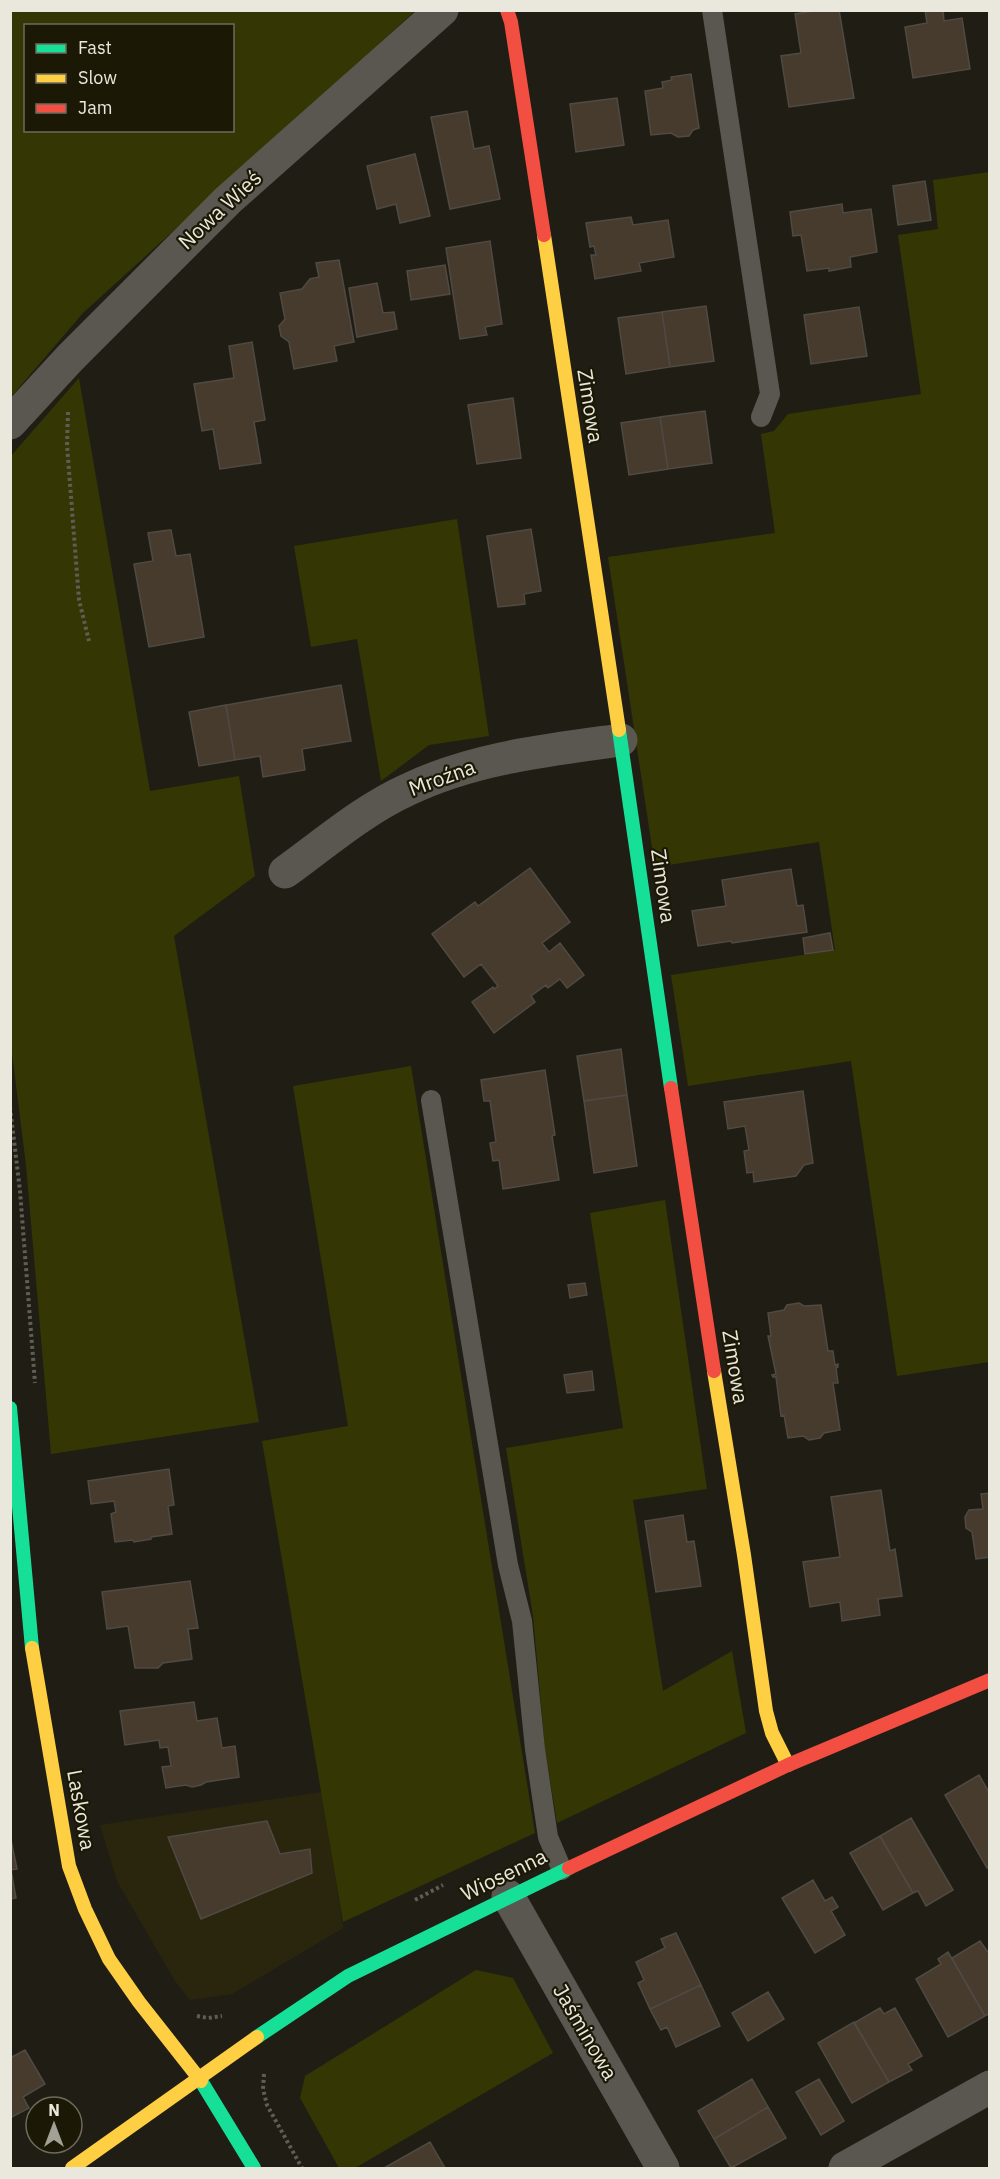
<svg xmlns="http://www.w3.org/2000/svg" width="1000" height="2179" font-family="'IBM Plex Sans',sans-serif">
<rect width="100%" height="100%" fill="#201e14"/>
<!-- built -->
<path fill="#2a260e" d="M322,1792L343,1928L232,1994L190,2000L175,1981L117,1881L100,1825Z"/>
<!-- green -->
<path fill="#343703" fill-rule="evenodd" d="M10,11H415L83,313L11,397ZM26,26H232V130H26Z
M989,172V1362L897,1376L851,1061L688,1086L671,975L835,950L819,842L655,867L608,557L775,533L761,434L774,431L788,414L921,394L898,235L938,229L933,180Z
M79,378L150,791L239,776L255,876L174,936L259,1422L51,1454L26,1165L10,1037V457Z
M457,519L489,736L429,745L381,781L357,639L311,647L294,546Z
M411,1066L535,1833L343,1922L262,1441L348,1426L293,1086Z
M665,1200L707,1489L633,1500L663,1691L732,1651L746,1733L557,1823L545,1749L533,1616L506,1448L623,1428L590,1213Z
M476,1970L513,1978L553,2053L355,2168H339L300,2098L305,2076Z"/>
<!-- building -->
<path fill="#473b2e" stroke="#4f4a43" stroke-width="1.5" d="M821,10H839L854,98L789,107L781,56L801,53L795,14Z
M925,10H943L944,21L962,18L970,69L913,78L905,27L927,23Z
M691,74L699,128L693,130L689,136L678,137L671,133L651,135L645,91L663,88L662,82L672,80L671,77Z
M617,98L624,145L576,152L570,104Z
M467,111L474,149L489,146L500,199L450,209L431,117Z
M415,154L430,216L400,223L396,204L377,209L367,166Z
M925,181L931,220L898,225L893,186Z
M842,204L843,213L871,209L877,252L850,257L851,267L829,271V268L807,271L801,235L793,236L790,212Z
M631,217L633,225L668,220L674,257L639,263L641,271L595,279L591,255H596L594,246L590,247L586,223Z
M490,241L502,324L485,327L487,335L460,339L446,248Z
M339,260L354,342L334,346L337,361L294,369L289,342L281,336L279,326L285,319L280,293L302,289L310,279L319,277L316,263Z
M445,265L450,294L411,300L407,271Z
M377,283L383,313L394,312L397,329L357,337L349,288Z
M706,306L714,361L670,367L662,312Z
M859,307L867,356L811,364L804,315Z
M662,312L670,367L626,374L618,318Z
M252,342L265,420L254,422L261,463L220,469L213,429L202,431L194,384L234,378L229,346Z
M513,398L521,458L477,464L468,405Z
M705,411L712,463L668,469L660,417Z
M660,417L668,469L629,475L621,423Z
M531,529L541,591L524,594L525,604L498,607L487,536Z
M169,530H171L176,556L190,554L204,637L149,647L134,564L153,561L148,533Z
M341,685L351,741L302,749L305,770L263,777L260,756L235,760L226,705Z
M226,705L235,760L199,766L189,712Z
M530,868L570,922L542,943L549,952L560,943L584,975L567,988L560,979L548,988L546,985L531,996L535,1002L494,1033L472,1002L493,987L494,989L498,986L481,964L464,977L432,934L475,902L478,906Z
M791,869L797,906L803,905L807,932L732,943L731,941L698,946L692,911L726,906L722,880Z
M830,933L833,950L805,954L803,938Z
M621,1049L627,1095L584,1101L577,1056Z
M545,1070L555,1135L552,1136L559,1180L503,1189L499,1160L493,1161L490,1143L496,1142L490,1101H484L481,1080Z
M803,1091L813,1163L804,1165L796,1176L754,1182L753,1172L747,1173L744,1151L749,1150L745,1126L728,1129L724,1102Z
M627,1095L637,1166L594,1173L584,1101Z
M585,1283L587,1295L570,1298L568,1285Z
M799,1303L804,1306L821,1305L828,1351H833L835,1365L838,1364V1367L836,1368L838,1383H833L840,1430L824,1433L820,1438L809,1440L803,1436L788,1438L784,1415L781,1416L776,1377H773L772,1375L776,1374L768,1336H771L768,1313L784,1310L787,1305Z
M592,1371L594,1390L567,1393L564,1375Z
M169,1469L174,1505L168,1506L172,1534L151,1537V1539L134,1542L133,1540L115,1542L111,1514L116,1512L114,1501L91,1504L88,1481Z
M881,1490L890,1551L895,1549L902,1596L878,1599L880,1615L842,1621L840,1602L810,1607L803,1562L840,1557L831,1497Z
M990,1493V1557L976,1559L972,1532L966,1528L965,1517L969,1510L983,1509L981,1494Z
M683,1515L687,1542L694,1541L701,1586L656,1592L645,1521Z
M190,1581L198,1628L188,1629L192,1659L163,1663L158,1668H135L128,1626L107,1629L102,1592Z
M194,1702L197,1721L217,1718L222,1748L235,1746L239,1777L206,1782L201,1785L192,1787L186,1785L166,1788L162,1767L171,1766L168,1747L160,1748L159,1740L125,1745L120,1711Z
M979,1775L990,1794V1866L987,1868L945,1795Z
M911,1818L953,1890L926,1906L918,1891L913,1893L880,1836Z
M267,1821L280,1854L310,1849L312,1873L201,1919L168,1837Z
M10,1835L17,1869L11,1870L16,1898L10,1899Z
M880,1836L913,1893L883,1910L850,1853Z
M813,1880L825,1901L832,1897L838,1907L831,1911L845,1935L815,1953L782,1898Z
M676,1933L701,1985L650,2009L638,1983L644,1980L636,1962L665,1948L661,1939Z
M980,1941L990,1955V2013L985,2016L952,1958Z
M948,1952L985,2016L948,2037L916,1979L941,1964L938,1959Z
M701,1985L720,2026L676,2047L667,2027L661,2030L650,2009Z
M768,1992L784,2019L748,2041L732,2013Z
M880,2008L884,2014L895,2008L922,2056L908,2064L912,2070L889,2082L854,2023Z
M854,2022L889,2082L852,2103L818,2043Z
M25,2050L45,2084L23,2097L29,2108L10,2118V2058Z
M752,2079L768,2107L714,2139L698,2111Z
M819,2079L844,2121L821,2135L796,2092Z
M768,2107L786,2138L731,2168L714,2139Z
M430,2142L445,2168H384Z"/>
<g fill="none" stroke-linecap="round" stroke-linejoin="round">
<!-- path -->
<path stroke="#5f5d55" stroke-width="4" stroke-dasharray="3 3" stroke-linecap="butt" d="M68,412L67,445L79,600L89,641
M10,1107L20,1191L35,1383
M415,1900L443,1885
M197,2016L208,2018L222,2016
M264,2074L263,2089L267,2105L302,2168"/>
<!-- lane -->
<path stroke="#595750" stroke-width="20" d="M712,10L770,394L761,417
M431,1100L508,1565L522,1621L535,1749L548,1837L562,1870"/>
<!-- street -->
<path stroke="#595750" stroke-width="33" d="M10,423L70,358L228,200L442,10
M285,872C324,844 363,810 407,790C473,758 548,750 621,740
M508,1896L663,2168
M845,2168L990,2087"/>
<!-- fast -->
<path stroke="#16e098" stroke-width="14" d="M619,730L671,1088
M10,1408L32,1648
M257,2037L348,1976L569,1868
M201,2081L254,2168"/>
<!-- slow -->
<path stroke="#ffcf43" stroke-width="14" d="M544,235L619,730
M714,1371L744,1555L766,1711L772,1733L788,1765
M32,1648L69,1866L85,1909L109,1959L139,2002L201,2081
M72,2168L257,2037"/>
<!-- jam -->
<path stroke="#f24e42" stroke-width="14" d="M507,10L511,22L544,235
M671,1088L714,1371
M569,1868L788,1765L990,1680"/>
</g>
<g text-anchor="middle" stroke-width="4.5" stroke-linejoin="round" paint-order="stroke">
<!-- street labels -->
<g font-size="21" fill="#eae8dc" stroke="#1c1806">
<text transform="translate(220 210) rotate(-43)" y="7">Nowa Wieś</text>
<text transform="translate(590 406) rotate(81)" y="7">Zimowa</text>
<text transform="translate(442 778) rotate(-20)" y="7">Mroźna</text>
<text transform="translate(663 886) rotate(82)" y="7">Zimowa</text>
<text transform="translate(735 1367) rotate(81)" y="7">Zimowa</text>
<text transform="translate(81 1810) rotate(80)" y="7">Laskowa</text>
<text transform="translate(504 1875) rotate(-26)" y="7">Wiosenna</text>
<text transform="translate(585 2032) rotate(60)" y="7">Jaśminowa</text>
</g>
</g>
<!-- border -->
<rect width="1000" height="2179" fill="none" stroke="#eae8dc" stroke-width="24"/>
<!-- legend -->
<rect x="24" y="24" width="210" height="108" fill="#1c1806" stroke="#6e6b5c" stroke-width="1.5"/>
<rect x="36" y="44" width="30" height="9" fill="#16e098" stroke="#6e6b5c" stroke-width="1.5"/>
<text x="78" y="54" font-size="18" fill="#eae8dc">Fast</text>
<rect x="36" y="74" width="30" height="9" fill="#ffcf43" stroke="#6e6b5c" stroke-width="1.5"/>
<text x="78" y="84" font-size="18" fill="#eae8dc">Slow</text>
<rect x="36" y="104" width="30" height="9" fill="#f24e42" stroke="#6e6b5c" stroke-width="1.5"/>
<text x="78" y="114" font-size="18" fill="#eae8dc">Jam</text>
<!-- north arrow -->
<g transform="translate(54 2125)"><circle r="28" fill="#1c1806" stroke="#6e6b5c" stroke-width="1.5"/>
<path d="M0-4.5L10 22L0 15L-10 22Z" fill="#a3a196"/>
<text y="-9" font-size="16" font-weight="bold" text-anchor="middle" fill="#eae8dc">N</text>
</g>
</svg>
